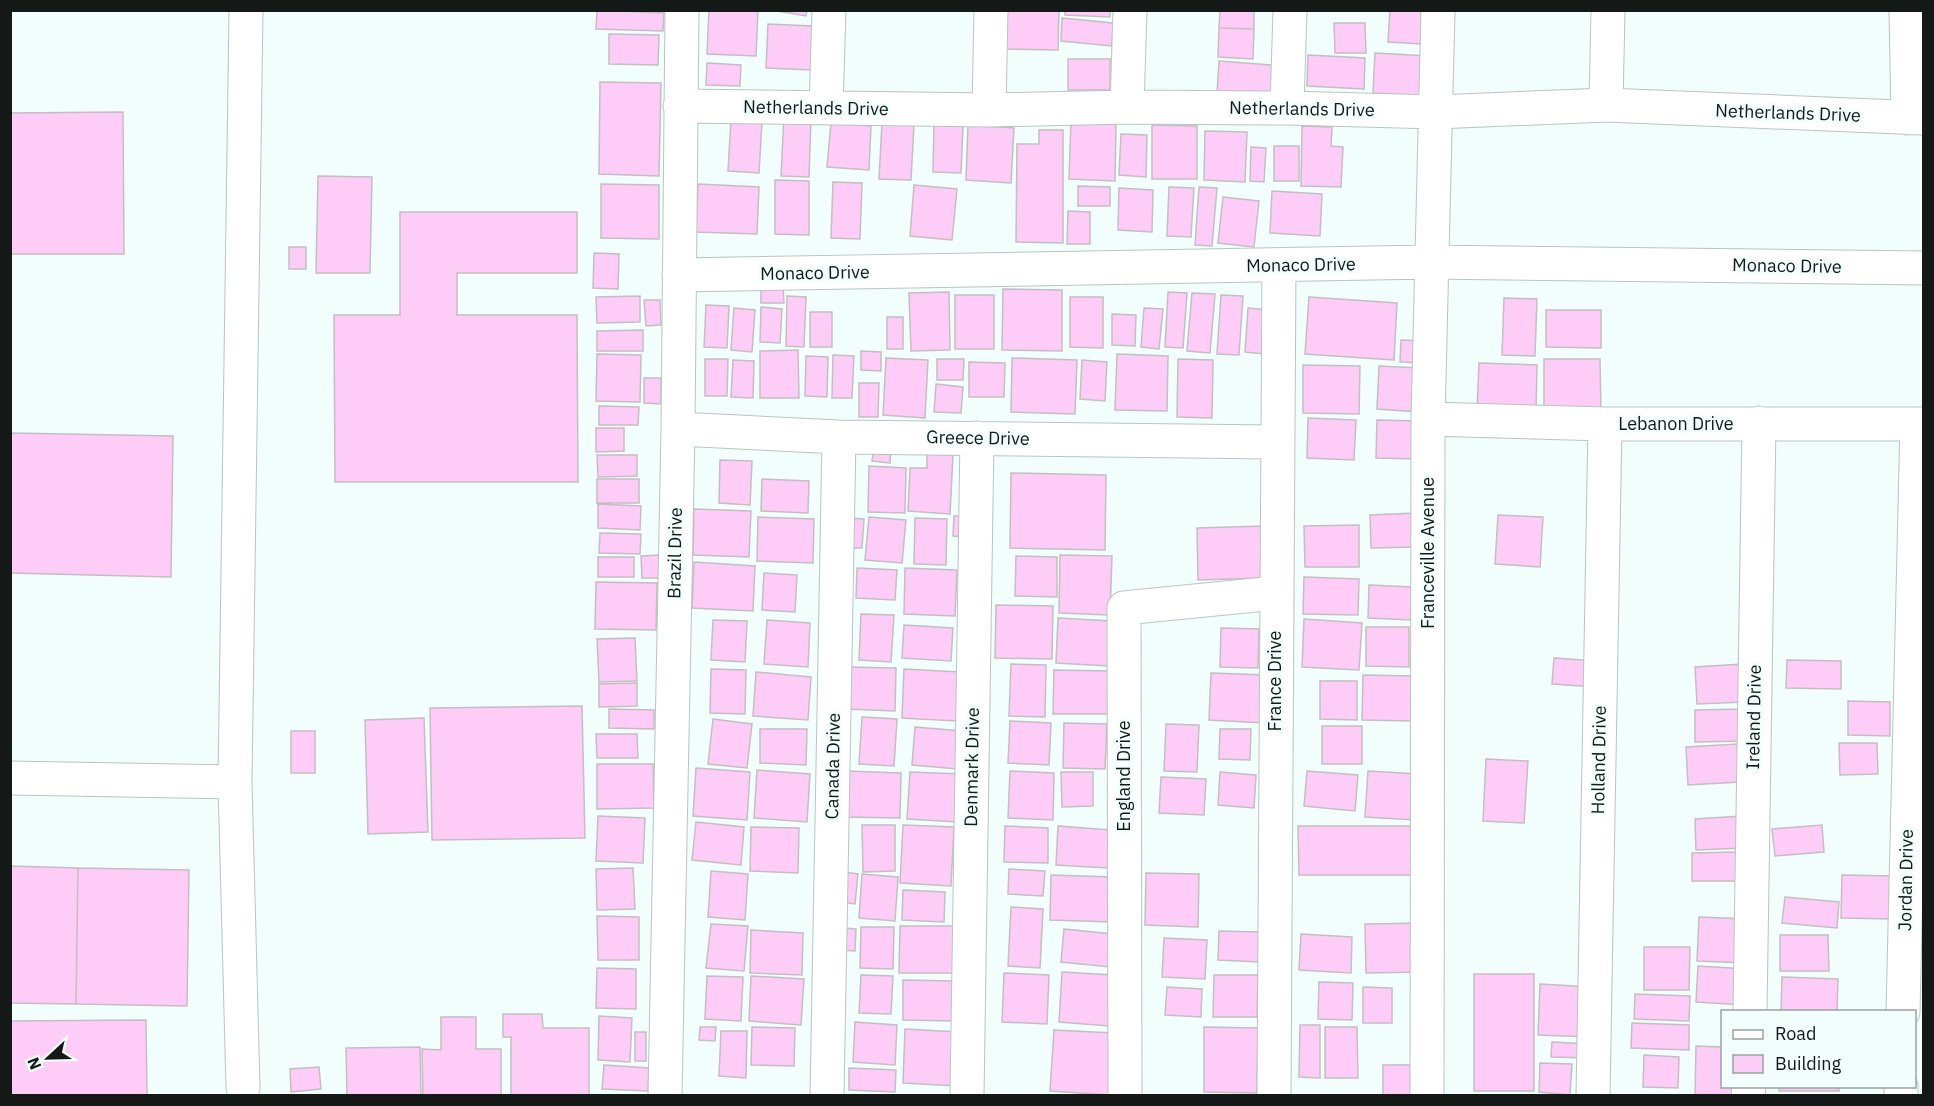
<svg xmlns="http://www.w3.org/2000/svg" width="1934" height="1106" font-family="'IBM Plex Sans',sans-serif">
<rect width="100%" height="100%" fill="#f1fefb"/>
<!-- building -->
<path fill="#fecdf7" stroke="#c5bdc4" stroke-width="1.5" d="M597,10L664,13L663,31L596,29Z
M709,10H758L756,56L707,54Z
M771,10H807L806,16Z
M1005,10H1059L1058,50L1005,49Z
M1065,10H1110V17L1065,15Z
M1220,10H1254V29L1219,28Z
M1390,10H1423L1422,44L1388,42Z
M1062,18L1113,23L1112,46L1061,41Z
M1334,23H1365L1366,53H1335Z
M768,24L812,26L811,70L766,68Z
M1219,28L1254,29L1253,59L1218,57Z
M609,34L659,35L658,65L609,64Z
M1375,53L1428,56L1425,96L1373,93Z
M1308,55L1365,58L1364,89L1307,86Z
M1068,59H1110V90H1068Z
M1219,61L1273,65L1271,98L1217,94Z
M707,63L741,65L740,86L706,85Z
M600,82L661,83L659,176L599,174Z
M123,112L124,254H10V113Z
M784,116L811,117L809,177L781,176Z
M731,120L762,122L759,173L728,171Z
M1071,120L1116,122L1115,181L1069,179Z
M831,123L871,126L869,170L827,167Z
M882,123L914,125L911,180L879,179Z
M934,125L963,126L961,173L933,172Z
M968,125L1014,128L1011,183L966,180Z
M1152,125L1197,126V179H1152Z
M1302,126L1332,127L1331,146L1343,147L1341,187L1301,186Z
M1039,130H1063V243L1016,242L1017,144H1039Z
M1205,131L1247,132L1245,182L1204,180Z
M1121,134L1147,135L1146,177L1119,175Z
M1274,146H1299V181H1274Z
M1251,147L1266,148L1264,182L1250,181Z
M318,176L372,177L370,273H316Z
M775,180L809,181V235L775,234Z
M833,182L862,183L860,239L831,238Z
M601,184L659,185V239L601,238Z
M698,184L759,187L757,234L696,232Z
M914,185L957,189L952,240L910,236Z
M1078,186L1110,187V206H1078Z
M1169,187L1194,188L1191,237L1167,236Z
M1199,187L1217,188L1212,246L1195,245Z
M1119,188L1153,190L1152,232L1118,230Z
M1272,191L1322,194L1320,236L1270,233Z
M1223,197L1259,201L1254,247L1218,243Z
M1068,211L1090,212V244H1067Z
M400,212H577V273H457V315H577L578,482H335L334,315H400Z
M289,247H306V269H289Z
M594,253L619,254L618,289L593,288Z
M783,286L784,303H761V287Z
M1003,289L1062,290V351L1002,350Z
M949,292L950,350L911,351L909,293Z
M1168,292L1187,293L1183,348L1165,347Z
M1192,293L1215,294L1210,353L1187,351Z
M955,295H994V349H955Z
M1221,295L1243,296L1239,355L1217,354Z
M640,296V322L597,323L596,297Z
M787,296L806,297L804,347L786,346Z
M1070,297H1103V348L1070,347Z
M1309,297L1397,303L1394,360L1305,354Z
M1504,298L1537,299L1535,356L1502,355Z
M644,300H660L661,325L646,326Z
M706,305L729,306L727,348L704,347Z
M761,307L782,309L780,343L760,342Z
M734,308L755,310L752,352L731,350Z
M1144,308L1163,309L1159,349L1141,347Z
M1248,308L1268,310L1265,354L1245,352Z
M1546,310H1601V348L1546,347Z
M810,312H832V347H810Z
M1112,314L1136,315L1135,346L1112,345Z
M887,317H903V349H887Z
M643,330V351H597V331Z
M1401,340L1426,341L1425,363L1400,362Z
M798,350L799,398H760V351Z
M861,351L881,352V371L861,370Z
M597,354L641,355L640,402L596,401Z
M1117,354L1168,356L1167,411L1115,410Z
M833,355L854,356L852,398H832Z
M806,356L828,357L827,397L805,396Z
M886,358L928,360L925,418L883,415Z
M1012,358L1077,360L1075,414L1011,412Z
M705,359H728L727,396H705Z
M937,359H964L963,380H937Z
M1178,359L1213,360L1212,418L1177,417Z
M1544,359H1600L1601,415H1544Z
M733,360L754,361L753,398L731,397Z
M1082,360L1107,362L1105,401L1080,399Z
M969,362L1005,363L1004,397H969Z
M1479,363L1537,365L1536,412L1477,410Z
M1303,365L1360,366L1359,414L1303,413Z
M1379,366L1420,368L1418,412L1377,409Z
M644,378H661V404L644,403Z
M859,383H879L878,417H859Z
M936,384L963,387L961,413L934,412Z
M599,406L639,407L638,425H599Z
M1308,418L1356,420L1354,460L1307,458Z
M1377,420L1420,421L1418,459L1376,458Z
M596,428H624V451L596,452Z
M10,433L173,436L171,577L10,573Z
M874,447L891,448L890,463L872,461Z
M927,454L953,455L950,514L908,511L910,468H927Z
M597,455H637V476L598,477Z
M720,460L752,461L750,505L719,503Z
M869,466L906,468L905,513L868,512Z
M1011,473L1106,475L1105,550L1010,548Z
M597,479H639V503H597Z
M762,479L809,481L808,513L761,511Z
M598,504L641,506L640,530L598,528Z
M694,509L751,511L749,557L693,555Z
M1416,513L1417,547L1371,548L1370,515Z
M1498,515L1543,517L1540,567L1495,564Z
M954,516H970L969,537L953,536Z
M758,517L814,519L813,563L757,561Z
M869,517L906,520L902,563L865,560Z
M848,518L864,519L862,548H846Z
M915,518L947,519L946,565L914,564Z
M1359,525V567H1305L1304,526Z
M1264,526L1265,578L1198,580L1197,528Z
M600,533L641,534L640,554L599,553Z
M660,555V578H642L641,556Z
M1060,555L1112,556L1110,615L1059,613Z
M1016,556L1057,557V597L1015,596Z
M598,557H634V577H598Z
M694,562L755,566L753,611L692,608Z
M857,568L897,570L895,600L856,598Z
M905,568L957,570L955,616L904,614Z
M764,573L797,575L795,612L762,610Z
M1304,577L1359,579L1358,615L1303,614Z
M596,582L657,583L656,630L595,629Z
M1369,585L1412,587L1411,620L1368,618Z
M996,605L1053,606L1052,659L995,658Z
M861,614L894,615L891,662L859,660Z
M1058,618L1111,621L1109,666L1056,663Z
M1304,619L1362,623L1359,670L1302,667Z
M713,620L747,621L745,662L711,660Z
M767,620L810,623L808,667L764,664Z
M904,625L953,628L951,661L902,658Z
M1366,627H1409V667L1366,666Z
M1221,628L1259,629L1258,668L1220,667Z
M635,638L637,681L599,682L597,639Z
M1554,658L1596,661L1595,687L1552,684Z
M1787,660L1841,661V689L1786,688Z
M1011,664L1046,665L1045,717L1009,716Z
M1742,664L1744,702L1697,704L1695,667Z
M848,667L896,668L895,711L847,709Z
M711,669L746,670L745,714L710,713Z
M904,669L959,672L957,721L902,718Z
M1054,670L1109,671L1108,714H1053Z
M756,672L811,677L808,720L753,716Z
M1211,673L1266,675L1264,723L1209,720Z
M1363,675L1415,676L1414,721L1362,720Z
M1320,681H1357V720L1320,719Z
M637,683V706L599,707V684Z
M1848,701L1890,702V736L1848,735Z
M582,706L585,838L432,840L430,708Z
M609,709L654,710V729L609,728Z
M1744,709V741L1695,742V710Z
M862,717L897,719L894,766L859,764Z
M424,718L428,832L368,834L365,720Z
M713,719L752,724L747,768L708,764Z
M1010,721L1051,723L1049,765L1008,763Z
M1064,723L1107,724L1105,769L1063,768Z
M1166,724L1199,725L1197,772L1164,771Z
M1322,726H1362V764H1322Z
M915,727L962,731L958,769L912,765Z
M760,729H807L806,765L760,763Z
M1220,729H1251L1250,760L1219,759Z
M291,731H315V773H291Z
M596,734H637L638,758H597Z
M1839,743H1877L1878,774L1840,775Z
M1738,744L1740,782L1688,785L1686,747Z
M1486,759L1528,761L1524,823L1483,821Z
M597,764H653L654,808L597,809Z
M696,768L750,772L747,820L693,816Z
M757,770L810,774L807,822L754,818Z
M845,771L901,773L900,818L844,817Z
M1010,771L1054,773L1053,820L1008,818Z
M1307,771L1358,775L1355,811L1304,806Z
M1368,771L1419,774L1416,820L1365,817Z
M910,772L961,774L958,822L907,819Z
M1061,772H1093V806L1062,807Z
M1220,772L1256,775L1254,808L1218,805Z
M1161,777L1206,779L1204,815L1159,813Z
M598,816L645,818L643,863L596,861Z
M1742,816L1744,848L1696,850L1695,819Z
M696,822L744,827L741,865L692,860Z
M862,825H895V871L863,872Z
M903,825L954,827L951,886L900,883Z
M1822,825L1824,852L1775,856L1772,829Z
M1005,826L1048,828V863L1004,862Z
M1058,826L1110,830L1108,868L1056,865Z
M1298,826H1411V875H1299Z
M751,827L799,828L798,873L750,871Z
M1740,852L1741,881H1692V853Z
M10,866L78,868L76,1004L10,1003Z
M78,868L189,870L187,1006L76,1004Z
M633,868L635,909L597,910L596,869Z
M1009,869L1045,871L1043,896L1008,894Z
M711,871L748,874L745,920L708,917Z
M843,872L858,874L855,904L841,902Z
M1146,873L1199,874L1198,927L1145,925Z
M862,874L898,877L895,921L859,918Z
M1051,875L1112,877L1111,922L1050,920Z
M1842,875L1895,876L1894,919L1841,918Z
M903,890L945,892L944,922L902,920Z
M1785,897L1839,902L1837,928L1782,923Z
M1011,907L1043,909L1040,968L1008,966Z
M597,916L639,917V960H598Z
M1699,917L1749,919L1747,963L1697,961Z
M1423,923V972L1366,973L1365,924Z
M711,924L748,926L744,971L706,968Z
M900,926H955V973H899Z
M861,927H894L893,969L860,968Z
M843,928L856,929L855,951L842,950Z
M1064,929L1113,934L1111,967L1061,962Z
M751,930L803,933L802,975L750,973Z
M1219,931L1260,932L1259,962L1218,960Z
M1301,934L1352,937L1351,973L1299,970Z
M1780,935H1828L1829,971H1780Z
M1164,938L1207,940L1205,979L1162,977Z
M1644,947H1690L1689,990H1644Z
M1698,966L1746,969L1744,1005L1696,1002Z
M597,968L636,969V1009L596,1008Z
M1062,972L1112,975L1109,1026L1059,1022Z
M1004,973L1049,975L1047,1024L1002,1022Z
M1474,974H1534V1091H1474Z
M861,975L893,976L891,1014L859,1013Z
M1214,975H1258L1257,1017H1213Z
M707,976L743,977L741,1021L705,1019Z
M751,976L804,979L801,1025L749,1021Z
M1782,977L1838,979L1837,1012H1781Z
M903,980L954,981L953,1021L903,1020Z
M1319,982L1353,983L1352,1020L1318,1019Z
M1540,984L1591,987L1589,1037L1538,1035Z
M1167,987L1202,989L1201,1017L1165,1015Z
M1363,987L1392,988V1023H1363Z
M1635,994L1690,996L1689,1021L1634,1019Z
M503,1014H542L543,1028H589V1096H511V1037H503Z
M599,1016L632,1018L630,1062L598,1060Z
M441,1017H476V1049H501V1096H423L422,1049L441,1050Z
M146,1020L147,1096H10V1021Z
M855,1022L897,1025L895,1065L853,1062Z
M1632,1023L1689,1025V1050L1631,1048Z
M1300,1025H1320V1078L1299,1077Z
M700,1027H716L715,1041L699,1040Z
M752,1027L795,1028L794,1066L751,1065Z
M1204,1027L1258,1028L1257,1093L1204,1092Z
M1325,1027H1357L1358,1078H1325Z
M905,1029L959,1032L957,1086L903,1083Z
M1054,1030L1113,1033L1109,1095L1050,1091Z
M721,1031H747L746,1078L719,1076Z
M635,1032H646V1061H635Z
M1552,1042L1589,1044L1588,1058L1551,1057Z
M1696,1046L1722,1047V1086H1744V1096L1695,1095Z
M420,1047L421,1096H347L346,1048Z
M1644,1055L1679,1057L1678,1088L1643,1087Z
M1540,1063L1572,1064L1570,1095L1539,1092Z
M604,1065L649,1068L648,1091L602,1089Z
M1383,1065H1423V1096H1383Z
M319,1067L321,1089L291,1092L290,1069Z
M849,1068L896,1070L895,1092L849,1090Z
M1779,1086H1839V1091H1779Z"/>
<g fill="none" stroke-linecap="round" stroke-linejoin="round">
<!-- minor casing -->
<g stroke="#b9c5c2" stroke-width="35">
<path id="minor" d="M1906,10L1908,118
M1606,105L1608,10
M680,106L989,110L1127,107L1287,108L1436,112L1606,105L1924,118
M1127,107L1130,10
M826,108L829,10
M1287,108L1290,10
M989,110L991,10
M679,275L1430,262L1924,268
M1428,419L1605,424H1924
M678,429L839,437L1278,442
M10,778L235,782
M1750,1012L1759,423
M1903,1012L1917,424
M243,1088L235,782L246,10
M665,1096L678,429L682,10
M827,1096L839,437
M967,1096L977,438
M1125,1096L1124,608L1276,593
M1274,1096L1279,266
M1427,1096L1428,419L1438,10
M1593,1096L1605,424
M1748,1096L1749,1086
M1901,1096V1086"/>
</g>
<!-- minor -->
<use href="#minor" stroke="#fff" stroke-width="33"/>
</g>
<g text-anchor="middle" stroke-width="6" stroke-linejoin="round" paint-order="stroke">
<!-- street labels -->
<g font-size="18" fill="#141918" stroke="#f1fefb">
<text transform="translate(816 108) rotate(1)" y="6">Netherlands Drive</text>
<text transform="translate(1302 109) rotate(1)" y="6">Netherlands Drive</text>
<text transform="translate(1788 113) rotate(2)" y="6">Netherlands Drive</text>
<text transform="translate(1301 265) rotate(-1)" y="6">Monaco Drive</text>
<text transform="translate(1787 266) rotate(1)" y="6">Monaco Drive</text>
<text transform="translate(815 273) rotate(-1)" y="6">Monaco Drive</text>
<text x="1676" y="430">Lebanon Drive</text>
<text transform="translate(978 438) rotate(1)" y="6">Greece Drive</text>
<text transform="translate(675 553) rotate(-89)" y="6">Brazil Drive</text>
<text transform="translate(1428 553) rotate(-90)" y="6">Franceville Avenue</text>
<text transform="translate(1275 681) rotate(-90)" y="6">France Drive</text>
<text transform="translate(1754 717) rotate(-89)" y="6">Ireland Drive</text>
<text transform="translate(1599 760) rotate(-89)" y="6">Holland Drive</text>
<text transform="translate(833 766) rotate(-89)" y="6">Canada Drive</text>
<text transform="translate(972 767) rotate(-89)" y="6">Denmark Drive</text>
<text transform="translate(1124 776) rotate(-90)" y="6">England Drive</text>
<text transform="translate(1906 880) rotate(-89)" y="6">Jordan Drive</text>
</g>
</g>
<!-- border -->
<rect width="1934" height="1106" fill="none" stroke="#141918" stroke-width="24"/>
<!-- legend -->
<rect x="1721" y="1010" width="195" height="78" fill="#f1fefb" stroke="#99a2a0" stroke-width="1.5"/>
<rect x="1733" y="1030" width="30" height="9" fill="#ffffff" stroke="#99a2a0" stroke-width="1.5"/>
<text x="1775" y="1040" font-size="18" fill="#141918">Road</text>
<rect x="1733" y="1055" width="30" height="18" fill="#fecdf7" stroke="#99a2a0" stroke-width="1.5"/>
<text x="1775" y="1070" font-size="18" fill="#141918">Building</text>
<!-- north arrow -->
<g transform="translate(48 1058) rotate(248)" stroke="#f1fefb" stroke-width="4.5" paint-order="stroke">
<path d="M0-4.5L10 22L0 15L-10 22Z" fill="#141918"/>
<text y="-9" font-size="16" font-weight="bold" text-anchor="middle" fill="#141918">N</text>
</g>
</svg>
